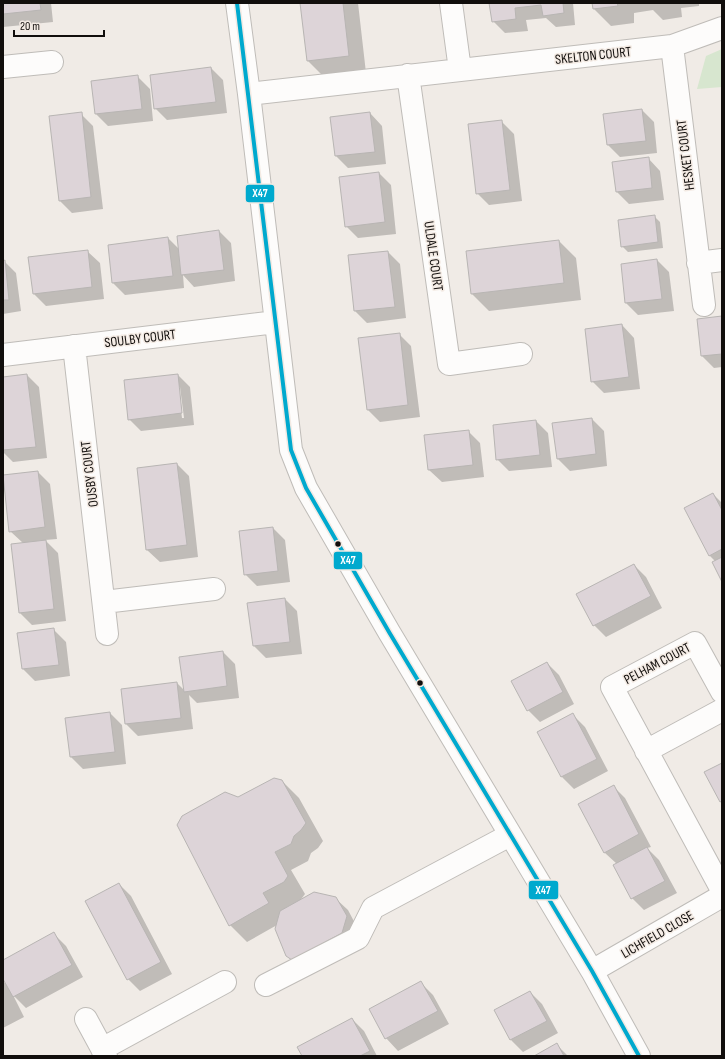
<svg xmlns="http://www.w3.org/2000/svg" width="725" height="1059" font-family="'Sofia Sans Condensed',sans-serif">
<rect width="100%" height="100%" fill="#f0ebe6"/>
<!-- green -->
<path fill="#d7e6cf" d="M722,49V87L697,89L706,56Z"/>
<!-- shadow -->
<path fill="#0003" fill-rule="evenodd" d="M3,3H51L53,22L3,27Z
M301,3H358L366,73L325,78L308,61Z
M490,3H573L575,25L556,27L546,18L526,20L528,31L505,33L493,21Z
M593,3H699V6L681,8L682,17L663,20L653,10L634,13V23L611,26L594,9Z
M211,68L223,80L227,113L167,120L155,108Z
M137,76L150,89L153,121L108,126L96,114Z
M642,110L654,122L657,153L620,157L608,145Z
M370,113L382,126L386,164L348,168L336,156Z
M81,114L93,126L103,209L72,213L60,201Z
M502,122L514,134L522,201L489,205L477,193Z
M648,158L660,171L664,200L629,204L617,192Z
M379,173L391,185L396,234L358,238L346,226Z
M654,216L660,222L663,248L628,252L622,246Z
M219,231L231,243L235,281L194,287L183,275L184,288L125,295L113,283L168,238L180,250Z
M559,241L576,258L581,300L489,311L472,294Z
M87,251L100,263L104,299L46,306L34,294L29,258Z
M388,252L400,264L406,318L367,323L355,311Z
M657,260L669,272L674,311L638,315L626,303Z
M4,261L16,273L21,311L3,314V262Z
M722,317V367L714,368L702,356L698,320Z
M622,325L634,338L640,389L604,393L592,381Z
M399,334L411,346L420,417L380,422L368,410Z
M27,375L39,387L47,458L13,462L3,452V378Z
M178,375L190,387L194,425L141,431L129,419ZM178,387H180L184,418H182Z
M592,419L604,431L607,466L570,471L558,459Z
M536,421L548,433L552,467L509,471L497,459Z
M468,431L480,443L484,477L442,482L429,470Z
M177,464L189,476L198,557L160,562L147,550Z
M38,472L50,484L57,539L45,540L58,553L66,621L32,625L20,613L23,543L10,531Z
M713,494L722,503V580L715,561L709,555Z
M273,528L285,540L290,582L257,586L245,574Z
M634,565L646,577L662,608L606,637L594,625Z
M285,599L297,611L302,654L266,658L254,646Z
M54,630L66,642L70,676L35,681L23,669Z
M223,652L235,664L239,698L197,703L189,695L193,729L138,736L126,724L122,690L177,683L185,691Z
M547,663L559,675L574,704L540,722L528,710Z
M110,713L122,725L126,764L83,769L71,757Z
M573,715L585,727L608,771L574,789L562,777L538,733Z
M282,781L299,798L323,841L318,848L311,853L308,861L291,870L305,894L299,902L335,898L348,910L358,929L305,971L277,925L247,942L230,925L238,799Z
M613,786L625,798L651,847L647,848L659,860L677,893L644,910L632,898L617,864L605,853L579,804Z
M119,884L131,896L172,974L140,991L128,979Z
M54,934L66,946L83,977L26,1008L13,995L24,1017L3,1028V981L7,985L3,976V961Z
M421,983L433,995L449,1024L398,1051L386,1038L370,1010Z
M530,992L542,1004L558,1033L523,1052L511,1040L495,1011Z
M352,1019L364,1031L377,1056H303Z
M557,1045L568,1056H536Z"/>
<!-- building -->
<path fill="#ddd4d8" stroke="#b8b5b3" d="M3,3H40L41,10L3,14Z
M300,3H343L349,56L307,61Z
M489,3H563L564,13L543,16L541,5L515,8L516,19L492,22Z
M592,3H617L618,6L593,9Z
M211,67L216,102L154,109L150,75Z
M138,75L142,109L95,114L91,81Z
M642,109L646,141L607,145L603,114Z
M82,112L91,197L59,201L49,116Z
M370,112L375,152L335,156L330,117Z
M502,120L510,190L476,194L468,124Z
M649,157L652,188L616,192L612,162Z
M379,172L385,222L345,227L339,177Z
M655,215L658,242L621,247L618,220Z
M219,230L224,270L181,275L177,236Z
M168,237L173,276L112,283L108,245Z
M559,240L564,283L471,294L466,251Z
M88,250L92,287L33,294L28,257Z
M388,251L395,307L354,311L348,255Z
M657,259L662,299L625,303L621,264Z
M5,260L9,300H3V261Z
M722,316V354L701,356L697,319Z
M622,324L629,377L591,382L585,329Z
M400,333L408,405L367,410L358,338Z
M27,374L36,447L3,450V377Z
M178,374L182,413L128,420L124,380Z
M592,418L596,454L557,459L552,423Z
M536,420L540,455L496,460L493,425Z
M469,430L473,465L428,470L424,435Z
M177,463L187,545L146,550L137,468Z
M38,471L45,527L9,532L3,475Z
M713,493L722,510V549L709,556L684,508Z
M273,527L278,571L244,575L239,531Z
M46,540L54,609L19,613L11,544Z
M722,557V582L712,562Z
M634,564L651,596L593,626L576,594Z
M285,598L290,642L253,646L247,603Z
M54,628L59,665L22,669L17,633Z
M223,651L227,686L184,692L179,657Z
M547,662L563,692L527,711L511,681Z
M177,682L181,718L125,724L121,689Z
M110,712L115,752L70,757L65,718Z
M573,713L597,759L561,777L537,732Z
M722,763V801L720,802L704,772Z
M274,778L282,780L306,823L301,830L294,836L291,844L275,852L288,876L284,882L263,893L269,903L229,926L177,825L182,816L225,792L238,797Z
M614,785L639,834L604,853L578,804Z
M647,847L665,881L631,899L613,865Z
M119,883L161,962L127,980L85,901Z
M314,892L336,897L347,916L342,933L292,960L286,956L275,929L280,911Z
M54,932L72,965L13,997L3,979V960Z
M421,981L438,1011L385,1039L369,1009Z
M530,991L547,1021L510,1040L494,1010Z
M352,1018L370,1051L360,1056H302L297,1047Z
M557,1043L564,1056H534Z"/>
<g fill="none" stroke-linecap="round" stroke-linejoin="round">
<!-- minor casing -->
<g stroke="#bfbcb8" stroke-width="24">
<path id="minor" d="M237,3L249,94L291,450L306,488L389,632L592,971L639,1056
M451,3L460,70
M672,46L704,305
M3,67L52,62
M408,75L449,364L521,354
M249,94L672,46L722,28
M698,263L722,260
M74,346L107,634
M3,355L276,322
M104,602L214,589
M722,692L695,643L612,687L722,890
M646,751L722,710
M592,971L722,896
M266,985L358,938L373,908L510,835
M86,1019L106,1056
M102,1049L225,982"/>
</g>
<!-- minor -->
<use href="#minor" stroke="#fdfcfb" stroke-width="22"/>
<!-- bus-1 casing -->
<g stroke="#f3eae3" stroke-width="7">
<path id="bus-1" d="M237,3L291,450L306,488L389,632L592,971L639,1056"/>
</g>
<!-- bus-1 -->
<use href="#bus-1" stroke="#00a9ce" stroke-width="4"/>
</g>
<!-- markers -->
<g fill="#110e0c" stroke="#f3eae3" stroke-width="1.5">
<circle cx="338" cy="544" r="3.5"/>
<circle cx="420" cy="683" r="3.5"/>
</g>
<g text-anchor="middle" stroke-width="3" stroke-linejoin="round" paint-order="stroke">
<!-- street labels -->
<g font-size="14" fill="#110e0c" stroke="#f3eae3">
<text transform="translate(593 55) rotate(-6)" y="5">SKELTON COURT</text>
<text transform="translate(685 155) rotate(-97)" y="5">HESKET COURT</text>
<text transform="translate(434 256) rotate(82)" y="5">ULDALE COURT</text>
<text transform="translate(140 338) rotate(-7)" y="5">SOULBY COURT</text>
<text transform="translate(89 474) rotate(-97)" y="5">OUSBY COURT</text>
<text transform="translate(657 663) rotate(-28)" y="5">PELHAM COURT</text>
<text transform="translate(657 934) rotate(-30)" y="5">LICHFIELD CLOSE</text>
</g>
</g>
<g stroke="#f3eae3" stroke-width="1.5">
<rect x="245" y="184" width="30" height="19" rx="4" fill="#00a9ce"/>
<rect x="333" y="551" width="30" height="19" rx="4" fill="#00a9ce"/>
<rect x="528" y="880" width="31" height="20" rx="4" fill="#00a9ce"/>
</g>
<g font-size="11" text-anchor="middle" font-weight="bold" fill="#fff">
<text x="260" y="197">X47</text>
<text x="348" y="564">X47</text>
<text x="543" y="894">X47</text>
</g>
<!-- border -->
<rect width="725" height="1059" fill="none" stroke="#110e0c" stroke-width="8"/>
<!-- scale -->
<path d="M14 30v6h90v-6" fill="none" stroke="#110e0c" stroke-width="2"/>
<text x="20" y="30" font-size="12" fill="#110e0c" stroke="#f3eae3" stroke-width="3" paint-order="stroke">20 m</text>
</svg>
